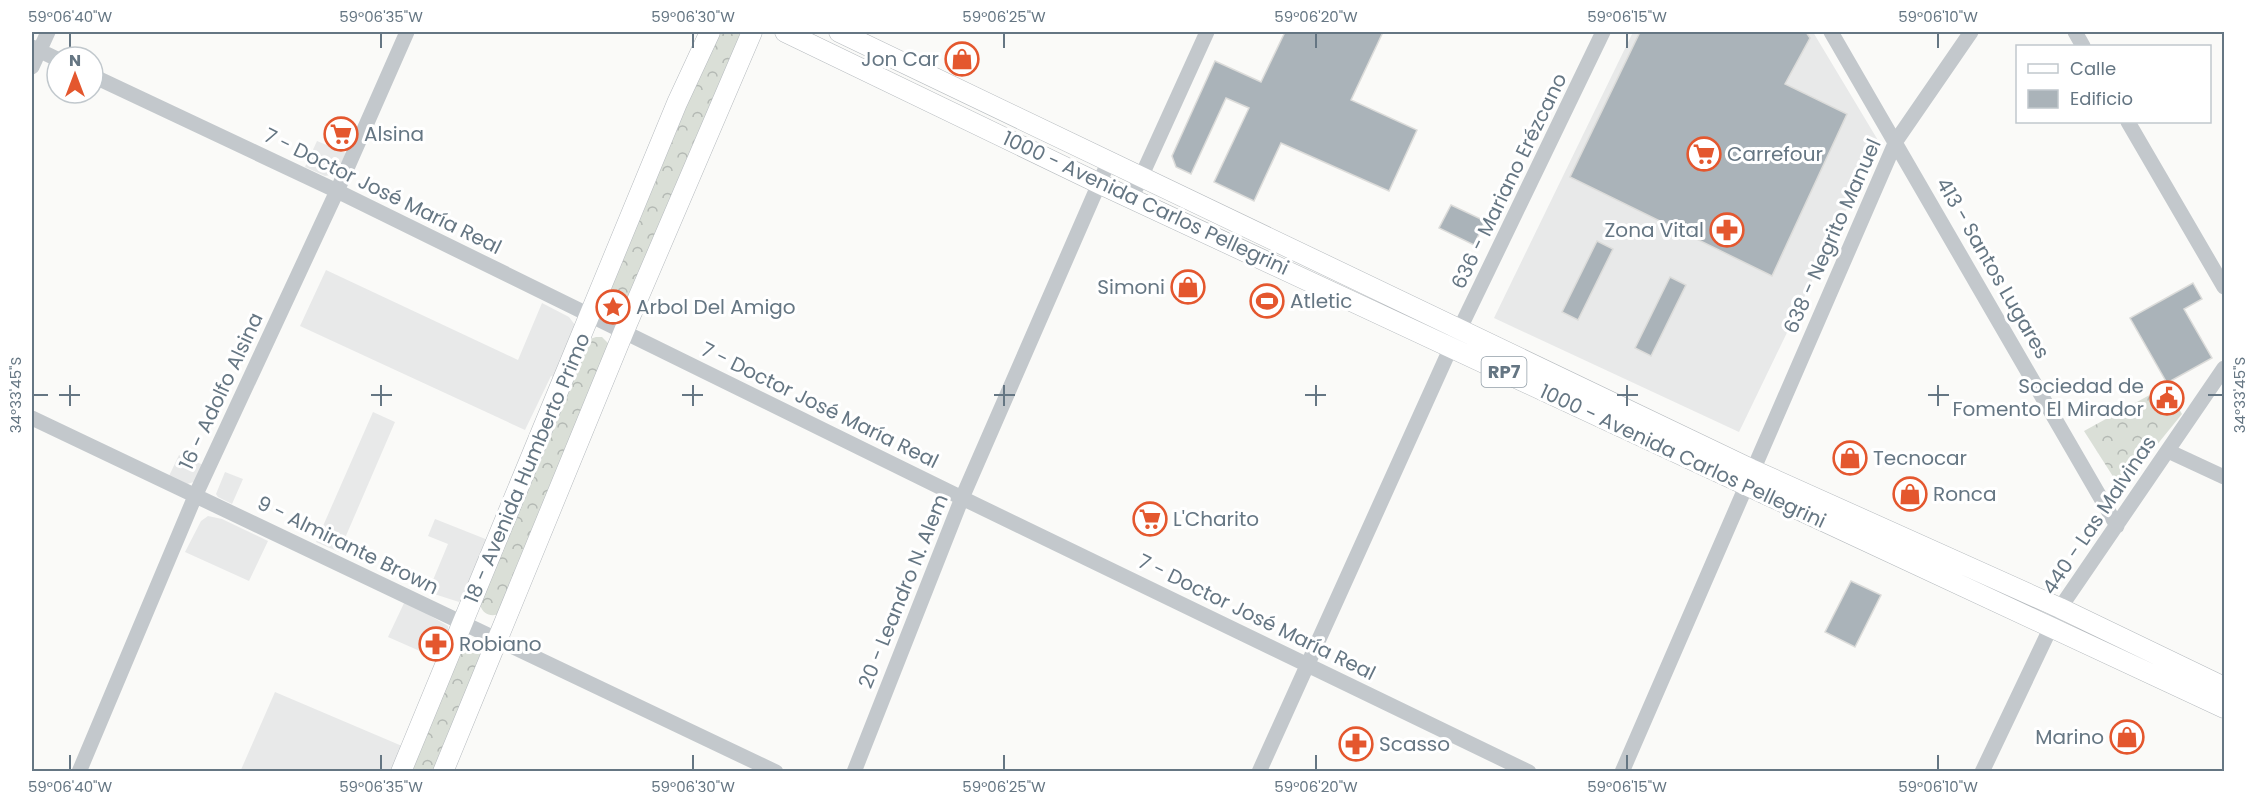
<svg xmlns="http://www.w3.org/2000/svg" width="2256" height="803" font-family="Poppins,sans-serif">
<defs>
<pattern id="forest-crowns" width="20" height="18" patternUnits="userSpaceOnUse" patternTransform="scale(1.5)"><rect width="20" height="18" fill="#dadfd7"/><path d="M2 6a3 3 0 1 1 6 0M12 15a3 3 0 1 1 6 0" fill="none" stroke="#b4b9b4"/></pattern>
</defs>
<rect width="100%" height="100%" fill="#fafaf8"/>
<!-- built -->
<path fill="#e8e9e9" d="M1633,32H1813L1879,142L1739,432L1494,318Z
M317,141L346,153L336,174L325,176L305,167Z
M326,270L518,360L542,303L569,317L575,325L573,336L556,378L551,376L525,430L300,326Z
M373,412L395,422L339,552L316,542Z
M179,455L206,466L194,482L187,484L169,476Z
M225,472L243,479L232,504L218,497L216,494Z
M208,516L222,519L268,541L249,581L185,552L201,521Z
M435,519L488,540L464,597L459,602L428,592L448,544L428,536Z
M405,601L448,626V635L438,659L388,637Z
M275,692L402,746L391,771L240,772Z"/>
<!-- forest -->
<path fill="url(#forest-crowns)" d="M715,32H740V39L627,310C616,314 609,313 605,302Z
M596,337H602L611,346L502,613C492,617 484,616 480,605L590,339Z
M2166,386L2182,414L2121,489L2084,431Z
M467,643L480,647L483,653L437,771L409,772L461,646Z"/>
<!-- building -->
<path fill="#aab3b9" stroke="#dcdcda" stroke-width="1.5" d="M1285,32H1383L1351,100L1417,130L1389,191L1281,143L1254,201L1214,182L1249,108L1226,98L1191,174L1176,167L1172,156L1215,61L1261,82Z
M1640,32H1806L1810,38L1785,84L1847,114L1772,276L1570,177Z
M1451,205L1485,221L1474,245L1439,228Z
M1597,241L1613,249L1578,320L1562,312Z
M1670,277L1686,285L1651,356L1635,348Z
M2193,283L2202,299L2184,309L2212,358L2167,383L2130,318Z
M1851,581L1881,595L1855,647L1825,632Z"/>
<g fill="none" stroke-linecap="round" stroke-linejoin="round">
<!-- major casing -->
<g stroke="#b5babe" stroke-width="21">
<path id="major" d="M785,32L1100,184L2224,708
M839,32L1751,469L2060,608L2224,687
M401,772L677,103L710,32
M443,772L624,331L752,32"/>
</g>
<!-- minor -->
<path stroke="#c3c8cc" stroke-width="15" d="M1831,32L2117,526
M2075,32L2083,46
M32,47L57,59
M32,67L48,32
M93,76L337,191L962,498L1529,772
M2128,122L2224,287
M1132,197L1207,32
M32,418L776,772
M2168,451L2224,477
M79,772L196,494L337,191L407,32
M854,772L962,498L1108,163
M1259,772L1451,347L1603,32
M1622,772L1896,141L1971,32
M1982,772L2060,608L2224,368"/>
<!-- major -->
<use href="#major" stroke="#fff" stroke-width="20"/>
</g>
<!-- ticks -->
<path fill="none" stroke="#657683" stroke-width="2" d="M70,33V48M381,33V48M693,33V48M1004,33V48M1316,33V48M1627,33V48M1938,33V48M70,385V406M381,385V406M693,385V406M1004,385V406M1316,385V406M1627,385V406M1938,385V406M33,395H48M59,395H80M371,395H392M682,395H703M994,395H1015M1305,395H1326M1617,395H1638M1928,395H1949M2208,395H2223M70,755V770M381,755V770M693,755V770M1004,755V770M1316,755V770M1627,755V770M1938,755V770"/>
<!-- icons -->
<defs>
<g id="shop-ring" transform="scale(1.725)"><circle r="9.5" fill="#fff" stroke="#e4572e" stroke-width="1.5"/><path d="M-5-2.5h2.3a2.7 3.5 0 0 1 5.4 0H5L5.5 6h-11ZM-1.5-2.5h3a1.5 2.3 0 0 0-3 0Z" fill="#e4572e"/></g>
<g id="supermarket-ring" transform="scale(1.725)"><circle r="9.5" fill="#fff" stroke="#e4572e" stroke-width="1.5"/><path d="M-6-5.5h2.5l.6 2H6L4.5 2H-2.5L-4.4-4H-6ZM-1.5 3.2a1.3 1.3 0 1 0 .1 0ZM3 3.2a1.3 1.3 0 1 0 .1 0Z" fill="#e4572e"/></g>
<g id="pharmacy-ring" transform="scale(1.725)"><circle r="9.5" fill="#fff" stroke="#e4572e" stroke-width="1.5"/><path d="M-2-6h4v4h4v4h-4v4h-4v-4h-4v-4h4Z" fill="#e4572e"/></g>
<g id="stadium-ring" transform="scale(1.725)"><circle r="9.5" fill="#fff" stroke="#e4572e" stroke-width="1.5"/><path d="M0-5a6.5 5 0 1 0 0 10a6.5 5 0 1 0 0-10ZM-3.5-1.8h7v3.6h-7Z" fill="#e4572e"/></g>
<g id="sight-ring" transform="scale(1.725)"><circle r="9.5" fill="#fff" stroke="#e4572e" stroke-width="1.5"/><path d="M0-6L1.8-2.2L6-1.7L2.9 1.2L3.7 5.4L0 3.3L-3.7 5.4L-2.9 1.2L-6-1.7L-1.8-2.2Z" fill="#e4572e"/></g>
<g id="civic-ring" transform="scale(1.725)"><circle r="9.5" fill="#fff" stroke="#e4572e" stroke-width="1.5"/><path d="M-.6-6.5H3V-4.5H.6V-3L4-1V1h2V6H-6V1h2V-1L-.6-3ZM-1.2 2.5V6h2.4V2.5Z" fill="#e4572e"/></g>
</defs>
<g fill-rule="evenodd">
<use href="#shop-ring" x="962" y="59"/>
<use href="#supermarket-ring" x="341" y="134"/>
<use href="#supermarket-ring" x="1704" y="154"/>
<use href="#pharmacy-ring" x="1727" y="230"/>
<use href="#shop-ring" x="1188" y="287"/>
<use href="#stadium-ring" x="1267" y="301"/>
<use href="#sight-ring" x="613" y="307"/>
<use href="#civic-ring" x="2167" y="398"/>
<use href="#shop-ring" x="1850" y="458"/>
<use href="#shop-ring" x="1910" y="494"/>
<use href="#supermarket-ring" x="1150" y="519"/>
<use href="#pharmacy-ring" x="436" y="644"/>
<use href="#shop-ring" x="2127" y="737"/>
<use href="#pharmacy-ring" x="1356" y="744"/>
</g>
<g text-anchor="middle" stroke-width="6" stroke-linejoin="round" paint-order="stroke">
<!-- shield labels -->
<rect fill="#fff" stroke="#939fa8" stroke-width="1.5" x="1481.5" y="357" width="45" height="30" rx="4.5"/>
<g font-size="18" font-weight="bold" fill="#657683">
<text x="1504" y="378">RP7</text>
</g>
<!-- poi labels -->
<g font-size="20" fill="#657683" stroke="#fff" text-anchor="start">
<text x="939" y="66" text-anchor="end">Jon Car</text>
<text x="364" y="141">Alsina</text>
<text x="1727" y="161">Carrefour</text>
<text x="1704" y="237" text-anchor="end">Zona Vital</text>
<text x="1165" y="294" text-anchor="end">Simoni</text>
<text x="1290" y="308">Atletic</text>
<text x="636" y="314">Arbol Del Amigo</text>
<text x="2144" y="393" text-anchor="end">Sociedad de<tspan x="2144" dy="23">Fomento El Mirador</tspan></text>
<text x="1873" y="465">Tecnocar</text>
<text x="1933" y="501">Ronca</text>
<text x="1173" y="526">L'Charito</text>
<text x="459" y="651">Robiano</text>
<text x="2104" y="744" text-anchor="end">Marino</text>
<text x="1379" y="751">Scasso</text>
</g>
<!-- street labels -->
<g font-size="20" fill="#657683" stroke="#fff">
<text transform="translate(1509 181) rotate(-64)" y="7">636 - Mariano Erézcano</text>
<text transform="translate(383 191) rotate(26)" y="7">7 - Doctor José María Real</text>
<text transform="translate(1146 203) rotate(25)" y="7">1000 - Avenida Carlos Pellegrini</text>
<text transform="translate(1832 236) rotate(-66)" y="7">638 - Negrito Manuel</text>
<text transform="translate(1993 268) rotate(60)" y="7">413 - Santos Lugares</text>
<text transform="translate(221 391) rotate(-65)" y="7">16 - Adolfo Alsina</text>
<text transform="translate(820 405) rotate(26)" y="7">7 - Doctor José María Real</text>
<text transform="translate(1683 456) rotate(25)" y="7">1000 - Avenida Carlos Pellegrini</text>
<text transform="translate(527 468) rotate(-67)" y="7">18 - Avenida Humberto Primo</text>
<text transform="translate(2099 515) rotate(-56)" y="7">440 - Las Malvinas</text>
<text transform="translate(348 545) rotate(26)" y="7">9 - Almirante Brown</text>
<text transform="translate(903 591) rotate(-68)" y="7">20 - Leandro N. Alem</text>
<text transform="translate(1257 617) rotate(26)" y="7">7 - Doctor José María Real</text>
</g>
</g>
<!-- border -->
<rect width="2256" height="803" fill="none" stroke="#ffffff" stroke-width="66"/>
<!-- legend -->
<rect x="2016" y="45" width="195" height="78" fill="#ffffff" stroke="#c1c8cd" stroke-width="1.5"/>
<rect x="2028" y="64" width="30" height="9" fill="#ffffff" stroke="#c1c8cd" stroke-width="1.5"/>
<text x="2070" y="75" font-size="18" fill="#657683">Calle</text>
<rect x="2028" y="90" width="30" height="18" fill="#aab3b9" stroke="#c1c8cd" stroke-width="1.5"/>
<text x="2070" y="105" font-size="18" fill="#657683">Edificio</text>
<!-- north arrow -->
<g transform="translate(75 75)"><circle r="28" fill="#ffffff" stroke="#c1c8cd" stroke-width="1.5"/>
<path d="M0-4.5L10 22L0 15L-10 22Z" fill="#e4572e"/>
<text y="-9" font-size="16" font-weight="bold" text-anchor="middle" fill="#657683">N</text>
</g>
<rect x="33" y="33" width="2190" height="737" fill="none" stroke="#657683" stroke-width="2"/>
<g font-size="15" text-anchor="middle" fill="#657683">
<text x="70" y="22">59°06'40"W</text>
<text x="381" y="22">59°06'35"W</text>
<text x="693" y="22">59°06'30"W</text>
<text x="1004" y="22">59°06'25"W</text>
<text x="1316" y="22">59°06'20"W</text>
<text x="1627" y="22">59°06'15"W</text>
<text x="1938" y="22">59°06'10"W</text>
<text transform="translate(16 395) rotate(-90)" y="5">34°33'45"S</text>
<text transform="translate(2240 395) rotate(-90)" y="5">34°33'45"S</text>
<text x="70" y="792">59°06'40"W</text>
<text x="381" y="792">59°06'35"W</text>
<text x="693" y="792">59°06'30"W</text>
<text x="1004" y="792">59°06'25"W</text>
<text x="1316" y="792">59°06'20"W</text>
<text x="1627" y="792">59°06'15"W</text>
<text x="1938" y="792">59°06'10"W</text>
</g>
</svg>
